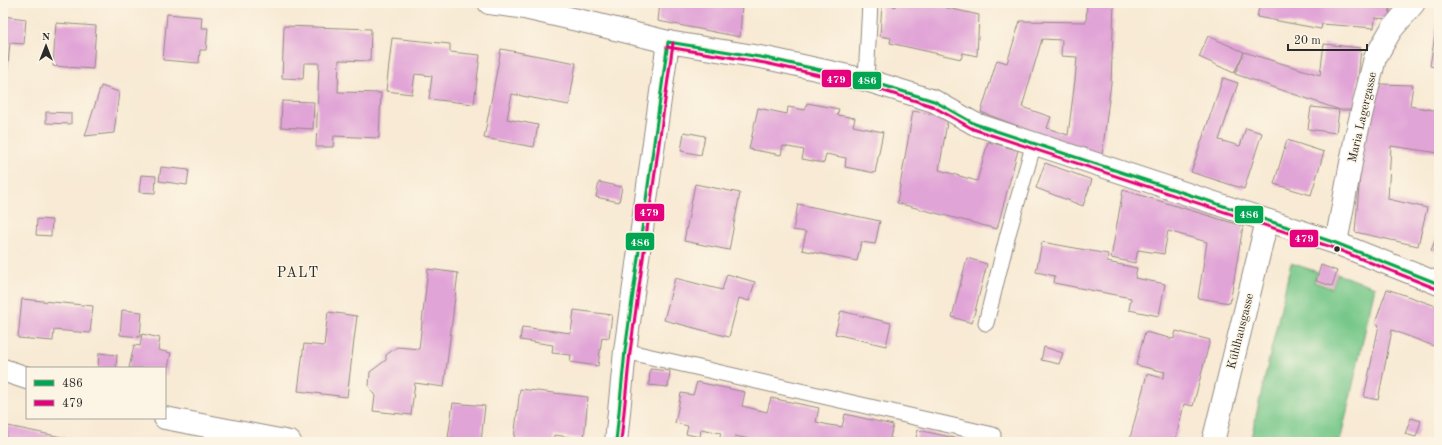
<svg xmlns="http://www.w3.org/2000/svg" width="1442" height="445" font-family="'Old Standard TT',serif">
<rect width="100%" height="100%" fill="#fcf5e5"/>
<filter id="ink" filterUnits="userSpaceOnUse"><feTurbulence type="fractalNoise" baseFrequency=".025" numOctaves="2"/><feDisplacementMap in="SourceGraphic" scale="8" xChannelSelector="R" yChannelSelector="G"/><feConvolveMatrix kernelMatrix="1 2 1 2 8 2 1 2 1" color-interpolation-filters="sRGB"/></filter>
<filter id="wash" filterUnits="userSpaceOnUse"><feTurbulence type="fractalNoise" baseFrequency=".012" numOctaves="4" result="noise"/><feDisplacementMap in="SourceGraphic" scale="16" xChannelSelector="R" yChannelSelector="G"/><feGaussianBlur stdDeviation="0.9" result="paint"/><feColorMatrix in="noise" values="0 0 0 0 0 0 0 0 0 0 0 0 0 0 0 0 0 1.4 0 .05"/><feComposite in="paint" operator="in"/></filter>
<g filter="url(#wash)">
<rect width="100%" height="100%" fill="#f8ead4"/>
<!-- green -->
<path fill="#76c789" stroke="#50795a" d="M1291,263L1318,272L1314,282L1332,288L1337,274L1375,287L1340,442H1250Z"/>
<g id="blocks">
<!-- building -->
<path fill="#e1a4d7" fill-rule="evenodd" d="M660,3L742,4L740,37L658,21Z
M882,3L895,7L896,3H925L979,15L977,56L963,53L961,59L890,43L891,38L880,36Z
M1087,3H1114L1111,83L1102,155L1044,136L981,112L997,60L1007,63L1020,21L1086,22ZM1042,39L1062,40L1061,56L1077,57L1075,80L1068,135L1047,128L1051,117L1022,107Z
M1260,3H1398L1397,6H1390L1389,19L1375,18L1374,28L1322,24L1321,29L1257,17Z
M167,14L202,17L201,28H208L206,50H200L199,63L163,60Z
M3,16L26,19L24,44L10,43L6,86H3Z
M1437,22L1439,23V68L1430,66Z
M56,23L96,26L93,69L53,66Z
M284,26L371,29L370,61L339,60L338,92L381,93L379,138L334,136L333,147H316L319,63H304L303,79L282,78Z
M1208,36L1244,52L1234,73L1199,57Z
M392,38L450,44V52L480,55L474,104L429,99L432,76L415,74L412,94L386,91Z
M1324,44L1361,48L1355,110H1340L1235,74L1244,52L1320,75Z
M501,49L576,63L569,105L512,94L507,119L538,125L534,147L484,138Z
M1223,78L1238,83L1219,140L1240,146L1246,128L1262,133L1244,189L1191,172Z
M1380,84L1413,85L1410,106L1439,111V153L1391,146L1388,199L1427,208L1418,246L1355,232L1363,141Z
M101,86L119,92L114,133L85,136Z
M282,101L314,102L313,129L281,127Z
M807,103L839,109L837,115L855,118L853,126L883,132L875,173L845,167L846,158L826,154L824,163L802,159L804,150L783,146L781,155L749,149L758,108L787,114L788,107L805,110Z
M1311,107L1339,110L1336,133L1308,129Z
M913,111L948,117L939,170L977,181L988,142L1018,150L997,229L897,203Z
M46,112L71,113V124L46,123Z
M684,132L705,136L701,155L681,151Z
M1287,140L1324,152L1311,195L1274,184Z
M1045,163L1092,180L1083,206L1036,188Z
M161,167L189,170L187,185L159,181Z
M141,175L156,176L155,193L139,192Z
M599,182L622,187L619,202L596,197Z
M695,184L740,193L729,250L684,241Z
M1123,190L1243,226L1230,303L1198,298L1207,242L1168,231L1164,254L1138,250L1135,263L1111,258Z
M798,204L880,221L875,244L861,242L857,261L802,250L806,232L793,230Z
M37,219L52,220L51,236L36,235Z
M1439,232V253L1431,250Z
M3,238H5L4,255H3Z
M1042,242L1108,254L1107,262L1137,268L1135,278L1165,284L1159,316L1129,310L1131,298L1054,283L1055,276L1036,272Z
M967,258L987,264L972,323L952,317Z
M1321,265L1337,271L1332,286L1316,281Z
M428,269L458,273L444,387L415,383L411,415L373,411L375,396L369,386L370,372L386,360V355L397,347L419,349Z
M727,274L755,282L749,301L739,298L729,337L664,320L675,278L722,290Z
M1387,289L1439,307V348L1392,330L1378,400L1364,397L1379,325L1375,323Z
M22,299L93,306L90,333L54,330L53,341L18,338Z
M122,310L142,312L140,337L120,335Z
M574,310L612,315L609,338L602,337L598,366L570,362L571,355L552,353L553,345L520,340L522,327L571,333Z
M841,311L891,323L886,346L835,334Z
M328,312L357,316L347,397L298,391L304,344L324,346Z
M1176,331L1210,340L1193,406L1184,404L1175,442H1129L1147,374L1163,378L1165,372L1136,365L1145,332L1174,339Z
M142,334L160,338L158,350L171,353L166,377L165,368H129L134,345L140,346Z
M1044,347L1063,353L1059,364L1041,360Z
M99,353L117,355L116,368H98Z
M650,369L670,371L668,387L649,385Z
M697,382L745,392L742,406L767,412L771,398L819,408L816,422L829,425L842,427L845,414L893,425L890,438L905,442H762L735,436L734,442H721L719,441L721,433L701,429L700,437L686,434L688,426L675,423L681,393L693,395Z
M520,389L588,397L584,439L554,435L553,442L514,439Z
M453,403L485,406L481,442L448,438Z
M1411,418L1421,421L1416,437L1405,434Z
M8,426L66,438L65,442H5Z
M918,430L969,441V442H915Z"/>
</g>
</g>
<g filter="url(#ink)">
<use href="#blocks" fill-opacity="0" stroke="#928a80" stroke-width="1"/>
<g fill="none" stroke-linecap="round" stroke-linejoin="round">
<!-- lane casing -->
<g stroke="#928a80" stroke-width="17">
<path id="lane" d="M866,80L870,3
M986,323L1008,234L1034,143
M625,351L993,435"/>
</g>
<!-- street casing -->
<g stroke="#928a80" stroke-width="24">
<path id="street" d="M1336,243L1356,136L1375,58L1391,30L1414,3
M3,370L27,378
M165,418L290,442
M616,442L625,351L668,42
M1213,442L1267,221"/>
</g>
<!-- secondary casing -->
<g stroke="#928a80" stroke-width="24">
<path id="secondary" d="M489,3L520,7L595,24L668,42L766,58L866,80L934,101L975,124L1336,243L1439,284"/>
</g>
<!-- lane -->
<use href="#lane" stroke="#fff" stroke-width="15"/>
<!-- street -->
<use href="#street" stroke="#fff" stroke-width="22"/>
<!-- secondary -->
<use href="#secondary" stroke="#fff" stroke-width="22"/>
<!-- bus-1 casing -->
<g stroke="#fcf5e5" stroke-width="6">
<path id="bus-1" d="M668,42L766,58L866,80L934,101L975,124L1336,243L1439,284
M616,442L625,351L668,42"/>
</g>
<!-- bus-2 casing -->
<g stroke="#fcf5e5" stroke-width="6">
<path id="bus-2" d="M667,47L765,63L865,85L932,106L973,129L1334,248L1437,289
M621,442L630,352L673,43"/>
</g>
<!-- bus-1 -->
<use href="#bus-1" stroke="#00a651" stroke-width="3"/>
<!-- bus-2 -->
<use href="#bus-2" stroke="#e5007d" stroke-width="3"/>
</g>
</g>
<!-- markers -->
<circle fill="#2b2b2b" stroke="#fcf5e5" stroke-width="1.5" cx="1337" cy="249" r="3.5"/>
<g text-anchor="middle" stroke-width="3" stroke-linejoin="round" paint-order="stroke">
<!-- street labels -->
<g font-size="12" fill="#2b2b2b" stroke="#fcf5e5">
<text transform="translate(1362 117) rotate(-77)" y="4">Maria Lagergasse</text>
<text transform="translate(1240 331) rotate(-76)" y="4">Kühlhausgasse</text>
</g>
<!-- quarter labels -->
<g font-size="14" letter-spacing="1" fill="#2b2b2b" stroke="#fcf5e5">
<text x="298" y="277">PALT</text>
</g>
</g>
<g stroke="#fcf5e5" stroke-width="1.5">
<rect x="821" y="69" width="31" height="19" rx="4" fill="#e5007d"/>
<rect x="852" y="71" width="30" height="19" rx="4" fill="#00a651"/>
<rect x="634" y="203" width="31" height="19" rx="4" fill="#e5007d"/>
<rect x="1234" y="205" width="30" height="19" rx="4" fill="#00a651"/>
<rect x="1289" y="229" width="30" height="19" rx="4" fill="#e5007d"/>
<rect x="625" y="232" width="30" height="19" rx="4" fill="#00a651"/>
</g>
<g font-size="11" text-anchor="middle" font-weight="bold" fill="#fff">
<text x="836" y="83">479</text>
<text x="867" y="84">486</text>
<text x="649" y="216">479</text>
<text x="1249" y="218">486</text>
<text x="1304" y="242">479</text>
<text x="640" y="246">486</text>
</g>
<!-- margin -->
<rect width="1442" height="445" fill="none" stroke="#fcf5e5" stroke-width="16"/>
<!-- legend -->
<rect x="26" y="367" width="140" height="52" fill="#fcf5e5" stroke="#a8a49b"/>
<rect x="34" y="380" width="20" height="6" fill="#00a651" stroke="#a8a49b"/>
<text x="62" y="387" font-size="12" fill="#2b2b2b">486</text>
<rect x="34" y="400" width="20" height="6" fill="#e5007d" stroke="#a8a49b"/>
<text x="62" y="407" font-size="12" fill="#2b2b2b">479</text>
<!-- north arrow -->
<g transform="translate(46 46)" stroke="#fcf5e5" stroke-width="3" paint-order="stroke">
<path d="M0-3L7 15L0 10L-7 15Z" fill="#2b2b2b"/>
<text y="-6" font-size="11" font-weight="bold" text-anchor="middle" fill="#2b2b2b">N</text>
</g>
<!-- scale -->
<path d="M1288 44v6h79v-6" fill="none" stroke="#2b2b2b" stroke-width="2"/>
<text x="1294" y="44" font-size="12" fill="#2b2b2b" stroke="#fcf5e5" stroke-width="3" paint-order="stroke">20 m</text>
</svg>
